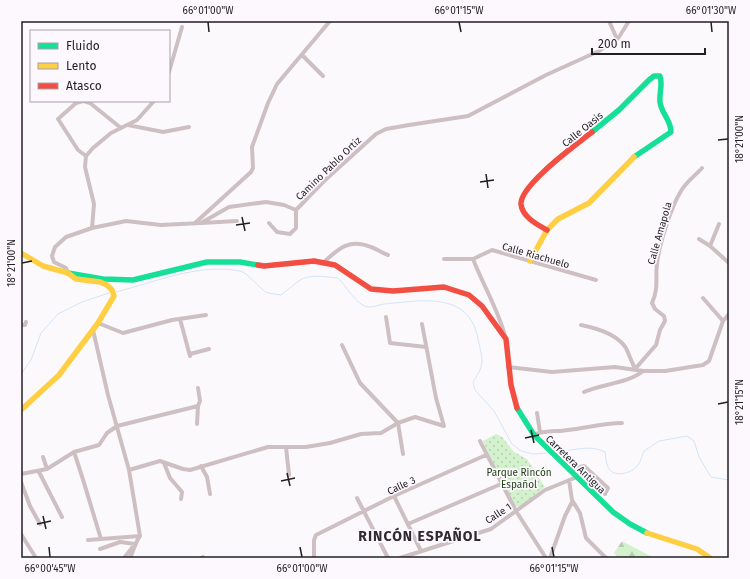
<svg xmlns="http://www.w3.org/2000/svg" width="750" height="579" font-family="'Fira Sans',sans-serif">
<defs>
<pattern id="forest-firs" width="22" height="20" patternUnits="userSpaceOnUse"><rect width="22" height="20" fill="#d4f1cd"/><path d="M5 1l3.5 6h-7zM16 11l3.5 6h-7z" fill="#b6ceb0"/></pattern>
<pattern id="park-dots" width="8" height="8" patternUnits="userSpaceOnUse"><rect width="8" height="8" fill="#d4f1cd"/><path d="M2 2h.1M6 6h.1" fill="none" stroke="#b6ceb0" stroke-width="1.8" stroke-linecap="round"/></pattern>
</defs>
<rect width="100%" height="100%" fill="#fcf9fd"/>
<!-- forest -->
<path fill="url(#forest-firs)" d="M622,541L654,558H618L614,553Z"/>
<!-- park -->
<path fill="url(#park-dots)" d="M496,434L502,437L514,452L527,459L545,487L520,507L515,506L503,484L483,441Z"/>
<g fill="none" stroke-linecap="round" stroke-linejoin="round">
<!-- stream -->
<path stroke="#d2e5f7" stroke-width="1" d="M116,292C155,282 199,263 240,271C247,272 258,287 266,292C270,294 276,294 281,295C288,290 295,283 302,279C313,274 326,277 338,278C346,285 356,306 369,307C373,307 379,305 384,304C420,301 469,290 478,339C482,359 486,363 473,382L475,390L494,411L512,444L521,451L533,454L547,453
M21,374L31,360L41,333L58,314L82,302L109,293
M555,452C572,451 589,444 605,452C606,457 606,463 608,467C613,479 633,473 638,465C641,462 642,455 644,451L659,441L687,436L694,441L699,457L711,477L729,480"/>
<!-- street -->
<path stroke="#cec0c2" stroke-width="4" d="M609,21L617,39
M302,55L323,76
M169,72L182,27
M83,101L76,103L58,119L78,150L86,156
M84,101L90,103L121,128
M128,125L163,132L189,127
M296,210L324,181L376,134L386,129L409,125L468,116L546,75L599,51L619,37L629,21
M195,223L251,172L253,168L252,147L268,103L277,84L330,21
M201,223L237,221
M269,223L277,232L290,234L296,228V210
M92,228L94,204L85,167L86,156L93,148L111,133L137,120L154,101
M699,239L710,246L719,224
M710,246L729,263
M444,259H473
M473,259L492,250L596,280
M473,259C483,285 498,309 505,336
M324,262C339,248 350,238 371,247C377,249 382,253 388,255
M68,273L66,268L54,262L52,256L55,247L66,237L92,228L126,221L161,225L201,223L229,207L266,202L284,205L296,210
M703,298L723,321
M386,317L390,343L426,347
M180,319L190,356
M98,323L123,333L172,320L206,315
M21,325H25L26,322
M581,325C596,328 617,334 626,348C629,355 632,362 635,369L656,345L660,330L665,321L664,316L655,309L652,303C659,287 655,280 657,264C659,245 671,207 681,191C686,182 696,175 702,168
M93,330L108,395L129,470L140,536C135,543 134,550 130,558
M342,345L360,383L398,423L403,454
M190,354L209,349
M508,367L552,372L615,367L643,371H665L703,365L709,361L723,321L729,314
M584,392C602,384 629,383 643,371
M537,413L540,432
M197,424L198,406
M534,435C544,430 556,432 568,430C586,428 603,423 622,423
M480,441L516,511L546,558
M286,447L289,475
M74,452C84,481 92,510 101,539
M43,457L47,469
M164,463L170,478L182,492L181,499
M201,466L207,477L210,494
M129,470L160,461L183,469L190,470L268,447H306L330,443L361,434L381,433L398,423L415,417L444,426L436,398L422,324
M569,470L584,466L608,488L605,494
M39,472L62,517
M21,474L47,469L74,452L99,445L107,433L117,426L198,406L200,401L198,388
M569,480L572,500L580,513L586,538L606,558
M21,482L30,506L40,524
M394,496L421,551
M357,498L388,558
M408,524L501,484
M21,534L36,558
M88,540L140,536
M100,549L120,542L135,544L124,558
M201,558L203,557
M314,558V540L316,535L394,496L486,455
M400,558L491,529L545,490L577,477
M550,558L565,516L572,502"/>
<!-- fast -->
<path stroke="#16e098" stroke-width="5.5" d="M592,132L619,110L649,80L654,76H660C663,85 659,93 660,102C661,113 671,120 671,132L634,157
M68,273L103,279L133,280L207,262H240L258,265
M517,408L534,435L613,512L630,524L647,533"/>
<!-- slow -->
<path stroke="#ffcf43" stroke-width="5.5" d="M21,253L43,266L68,273L76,279L100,282L107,285L112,290L114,296L98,323L59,375L21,410
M530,261L547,230L558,219L589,203L634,157
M647,533L697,549L710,558"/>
<!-- jam -->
<path stroke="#f24e42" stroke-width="5.5" d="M547,230C538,225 522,217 521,204C520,185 577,144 592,132
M258,265L264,266L314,261L335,265L371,289L393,291L444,287L469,295L482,306L506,339L511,385L517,408"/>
</g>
<!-- ticks -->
<path fill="none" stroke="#211f22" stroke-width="1.5" d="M208,22L209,32M459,22L461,32M711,22L712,32M718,140L728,139M486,174L488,188M480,182L494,180M242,217L245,231M236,225L250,223M22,263L32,261M718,404L728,402M531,430L534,443M525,438L539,435M287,473L290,486M281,481L295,478M43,516L46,529M37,524L51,521M49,547L50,557M300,547L302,557M552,547L554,557"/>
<g text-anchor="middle" stroke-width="3.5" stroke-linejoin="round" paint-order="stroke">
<!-- street labels -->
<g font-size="10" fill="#211f22" stroke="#fdf8fe">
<text transform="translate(582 129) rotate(-39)" y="4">Calle Oasis</text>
<text transform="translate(328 168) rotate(-44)" y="4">Camino Pablo Ortiz</text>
<text transform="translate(659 233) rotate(-74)" y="4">Calle Amapola</text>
<text transform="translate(536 255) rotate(16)" y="4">Calle Riachuelo</text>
<text transform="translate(576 464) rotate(44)" y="4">Carretera Antigua</text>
<text transform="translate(401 485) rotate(-25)" y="4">Calle 3</text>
<text transform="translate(498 513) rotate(-33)" y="4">Calle 1</text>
</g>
<!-- park labels -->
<g font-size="10" fill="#1d4211" stroke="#fdf8fe">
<text x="519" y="476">Parque Rincón<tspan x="519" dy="12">Español</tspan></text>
</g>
<!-- district labels -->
<g font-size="14" font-weight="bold" letter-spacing="1" fill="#2e2a2e" stroke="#fdf8fe">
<text x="420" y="541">RINCÓN ESPAÑOL</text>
</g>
</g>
<!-- border -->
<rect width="750" height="579" fill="none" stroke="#fdf8fe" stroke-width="44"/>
<!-- legend -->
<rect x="30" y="30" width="140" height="72" fill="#fdf8fe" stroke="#a5a1a6"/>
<rect x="38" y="43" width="20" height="6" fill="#16e098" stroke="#a5a1a6"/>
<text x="66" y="50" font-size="12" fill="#211f22">Fluido</text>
<rect x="38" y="63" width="20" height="6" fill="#ffcf43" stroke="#a5a1a6"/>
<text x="66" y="70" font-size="12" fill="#211f22">Lento</text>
<rect x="38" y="83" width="20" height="6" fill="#f24e42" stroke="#a5a1a6"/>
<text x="66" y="90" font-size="12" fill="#211f22">Atasco</text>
<!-- scale -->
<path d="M592 48v6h113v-6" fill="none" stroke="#211f22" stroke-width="2"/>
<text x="598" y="48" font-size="12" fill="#211f22" stroke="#fdf8fe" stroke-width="3" paint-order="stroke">200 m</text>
<rect x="22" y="22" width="706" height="535" fill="none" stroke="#211f22" stroke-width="1.5"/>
<g font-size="10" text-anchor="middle" fill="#211f22">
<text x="208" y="14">66°01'00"W</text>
<text x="459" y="14">66°01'15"W</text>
<text x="711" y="14">66°01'30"W</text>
<text transform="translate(739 139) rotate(-90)" y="4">18°21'00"N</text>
<text transform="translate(11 263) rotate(-90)" y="4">18°21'00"N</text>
<text transform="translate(739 402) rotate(-90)" y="4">18°21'15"N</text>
<text x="50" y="572">66°00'45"W</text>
<text x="302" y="572">66°01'00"W</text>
<text x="554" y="572">66°01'15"W</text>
</g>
</svg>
